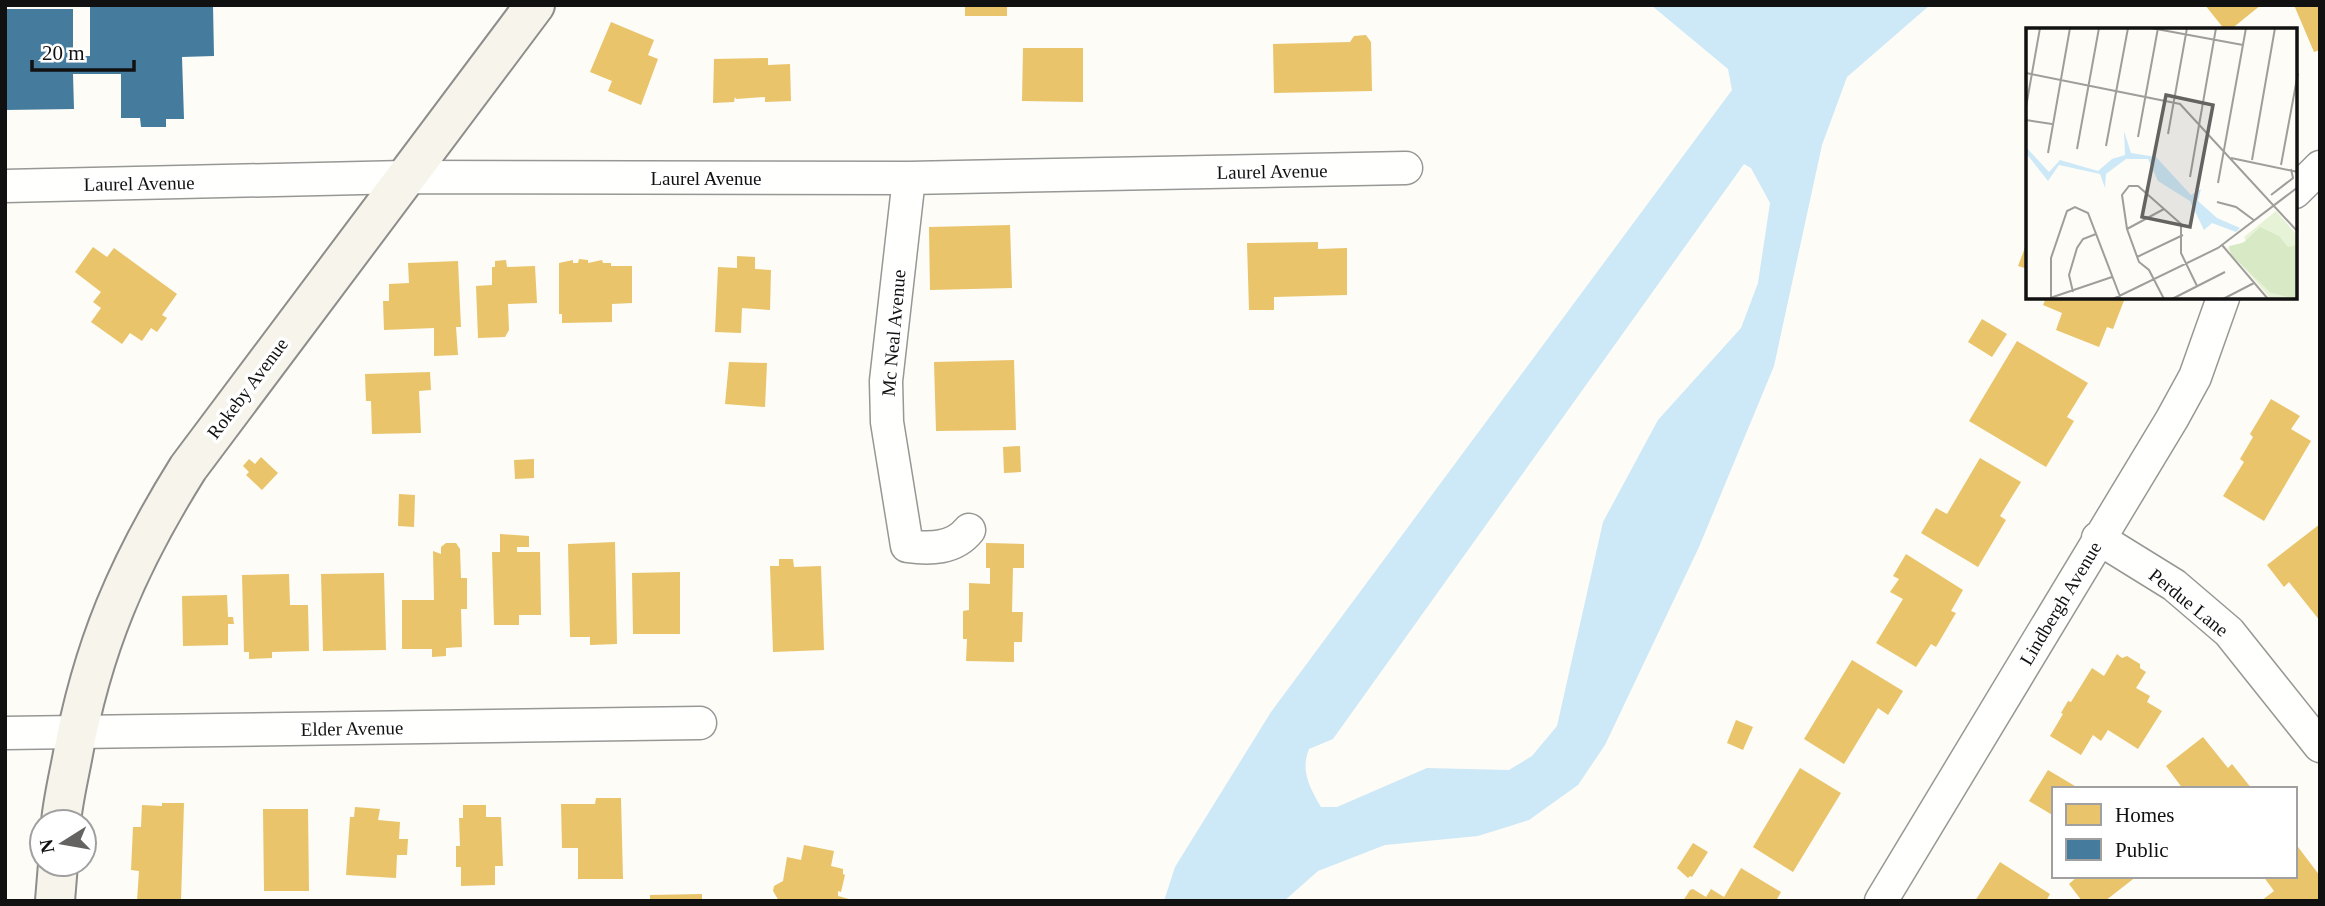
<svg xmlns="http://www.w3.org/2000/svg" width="2325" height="906" font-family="'Times New Roman',serif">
<rect width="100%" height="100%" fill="#fdfcf7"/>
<!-- water -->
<path fill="#cde8f7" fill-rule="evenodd" d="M1651,5H1930L1847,77L1822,145L1774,366L1699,547L1605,745L1578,785L1529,820L1478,836L1385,845L1318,871L1284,901H1164L1175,867L1271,712L1732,90L1728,69ZM1744,164L1751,168L1770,203L1758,283L1741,328L1658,420L1603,522L1557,726L1532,756L1509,770L1427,768L1337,807H1321C1310,788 1300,771 1309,749L1333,739Z"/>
<!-- homes -->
<path fill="#e9c46a" d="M965,5H1007V16H965Z
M2205,5H2261L2230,30H2225Z
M2294,5H2320V50L2314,52Z
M611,22L654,40L648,55L658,59L641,105L608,91L612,81L590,72Z
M1366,35L1371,42L1372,91L1274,93L1273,44L1350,42L1354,36Z
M1023,48H1083V102L1022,101Z
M768,58V65L790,64L791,101L765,102V97L736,99L735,97L734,102L713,103L714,59Z
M1010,225L1012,288L930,290L929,227Z
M1318,242V249L1347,248V295L1274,297V310H1249L1247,243Z
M2027,242H2028V269L2018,266Z
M93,247L107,257L114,248L177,294L162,315L167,318L157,332L151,328L142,341L130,333L122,344L91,322L101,308L93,302L101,292L75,272Z
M737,256L755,257V269L771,270L770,310L742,308L741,333L715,332L718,267L737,268Z
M579,259L588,260V263L602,260L603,263H611V266H632V303L612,304V322L562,323V314H559V263L573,260V263H578Z
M506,260L507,267L535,266L537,303L508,304L509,330L505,337L478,338L476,286L492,285V267H495V261Z
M458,261L461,327H456L458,355L434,356V328L384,330L383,301H389V284L409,283L408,263Z
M2046,298H2125L2113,329L2107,327L2099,347L2056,330L2062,313L2043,305Z
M1982,319L2007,334L1992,357L1968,342Z
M2017,341L2088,383L2067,417L2074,421L2046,467L1969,421Z
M1014,360L1016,430L936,431L934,362Z
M729,362L767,363L765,407L725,404Z
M430,372L431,390L419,391L421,433L372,434L371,401H366L365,374Z
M2271,399L2300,416L2291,429L2311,441L2264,521L2223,496L2244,462L2240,459L2253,437L2250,434Z
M1020,446L1021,472L1004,473L1003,447Z
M261,457L278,473L262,490L246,475L249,472L243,466L249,459L255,464Z
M1980,458L2021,482L2000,516L2006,520L1978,567L1921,533L1936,508L1947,514Z
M534,459V478L515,479L514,460Z
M399,494L415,495L414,527L398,526Z
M2320,524V621L2289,582L2284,587L2267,565Z
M500,534L529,536V547H517V552H540L541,615H519V625H494L492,552H500Z
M615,542L617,644L590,645V637H570L568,544Z
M446,543H456L460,549L461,578H467V609H461L462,647L446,648V656L432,657V649H402V600H434L433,551L441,554V547Z
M986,543L1024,544V568H1013L1012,612H1023L1022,642H1014V662L966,661L967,639H963V611L969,610V583L990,584V568H986Z
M1906,554L1963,590L1951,611L1956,613L1936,647L1931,644L1916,667L1876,643L1903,599L1890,592L1899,579L1893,576Z
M779,559H793L794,567L821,566L824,650L773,652L770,566H779Z
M680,572V634H633L632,573Z
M384,573L386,650L323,651L321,574Z
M289,574L290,605H308L309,651L272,652V658L249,659V652H244L242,575Z
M227,595L228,617H233L234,624H228V645L183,646L182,596Z
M2117,654L2122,658L2127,656L2140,664V668L2146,672L2136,688L2150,696L2147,702L2162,711L2138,749L2108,730L2101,741L2093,735L2081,755L2050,736L2063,714L2061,713L2068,701L2071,702L2092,668L2104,676Z
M1852,660L1903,691L1888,715L1878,708L1844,764L1804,739Z
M1736,720L1753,727L1743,750L1727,743Z
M2203,737L2228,768L2232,764L2252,789H2183L2166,766Z
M1800,768L1841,793L1793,872L1753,847Z
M2048,770L2080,789H2054V816L2029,801Z
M596,798H621L623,879H578V848H562L561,804H595Z
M162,803H184L181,901H137L139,871L131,870L133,827H141L142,805L162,806Z
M463,805H486V817H501L503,866H495V885L461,886V867H456V846H460L459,818H463Z
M355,807L380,809L378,820L400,822L399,839H408L407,855H397L396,878L346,875L350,817H354Z
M263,809H308L309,891H264Z
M1693,843L1708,852L1692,877L1690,876L1688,878L1677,868Z
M2295,843L2320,876V901H2261L2274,891L2263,876H2295Z
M804,845L834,851L831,866L843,869V874L845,875L841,892L838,891V896L856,901H779L773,891L774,886L783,881L787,857L801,860Z
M2000,862L2050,894L2046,901H1975Z
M1741,868L1781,892L1776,901H1683L1690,890L1693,889L1706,897L1711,889L1724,897Z
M2078,876H2137L2105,901H2082L2069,884Z
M702,894V901H650V895Z"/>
<!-- public -->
<path fill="#457b9d" d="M90,5H213L214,56L182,57L184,119H166V127H141L140,118H121V74H73L74,109L5,110V9H73V56H90Z"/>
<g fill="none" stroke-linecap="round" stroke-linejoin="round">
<!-- street casing -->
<g stroke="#979795" stroke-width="35">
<path id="street" d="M909,178L886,381L887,422L907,546C930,549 954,549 969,530
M5,186L405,177L909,178L1406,168
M2295,192L2320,167
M2098,538L2174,585L2229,632L2320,746
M5,733L700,723
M1881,901L2172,419L2195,377L2223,298"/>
</g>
<!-- secondary casing -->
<g stroke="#8e8d8b" stroke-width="42">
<path id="secondary" d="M61,822C63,801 68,780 72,759C92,647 128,564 188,468L535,5
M55,901L58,864"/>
</g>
<!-- street -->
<use href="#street" stroke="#fffffe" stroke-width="32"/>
<!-- secondary -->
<use href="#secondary" stroke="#f6f4eb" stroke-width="38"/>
</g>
<g text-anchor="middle" stroke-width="7" stroke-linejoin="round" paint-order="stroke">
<!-- street labels -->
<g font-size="19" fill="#111" stroke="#fff">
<text transform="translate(1272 171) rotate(-1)" y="7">Laurel Avenue</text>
<text x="706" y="185">Laurel Avenue</text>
<text transform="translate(139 183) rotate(-1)" y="7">Laurel Avenue</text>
<text transform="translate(893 333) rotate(-85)" y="7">Mc Neal Avenue</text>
<text transform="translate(247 388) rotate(-53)" y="7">Rokeby Avenue</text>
<text transform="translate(2189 602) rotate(39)" y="7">Perdue Lane</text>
<text transform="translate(2060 603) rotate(-59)" y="7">Lindbergh Avenue</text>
<text transform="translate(352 728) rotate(-1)" y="7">Elder Avenue</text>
</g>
</g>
<!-- overview -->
<g transform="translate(2026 28)">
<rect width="271" height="271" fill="#fdfcf7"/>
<path d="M250,183L271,207V271H245L201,220L220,213L218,209Z" fill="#e7f3d7"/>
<path d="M234,199L253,208L262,219L271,217V271L245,265L205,227L203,218L217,215Z" fill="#d8eac5"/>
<path d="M98,103L105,125L130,129L165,167L175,161L172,173L191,190L214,200L210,204L186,195L178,202L164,173L132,153L122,131H100L80,146L79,160L74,146L33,137L22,153L0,125V119L23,144L34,132L72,143L86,131L99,127Z" fill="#cde8f7"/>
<path fill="none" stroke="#9f9e9b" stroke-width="2" d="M125,0L217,17M0,45L154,76L272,204M0,79L14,0M0,92L26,96M142,106L161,0M112,109L132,0M80,118L102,0M51,121L73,0M22,125L44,0M205,130L272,144M226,132L249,0M255,137L272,45M164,149L190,0M192,155L220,0M245,167L267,150L265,141M191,174L210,179L229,193M101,201L138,181M196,217L242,271M111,229L157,207M47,264L43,247L51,220L57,211L70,206M24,270L86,249M25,271V230L41,183L49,179L62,185L95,271M87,271L192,220L272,159M138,271L123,242L113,234L101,201L96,167L103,158H112L155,196V225L171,258M146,271L199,244M197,271L228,255"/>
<path fill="#646362" fill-opacity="0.15" stroke="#646362" stroke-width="3.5" d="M140,67L187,77L164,199L116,189Z"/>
<rect width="271" height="271" fill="none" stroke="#111" stroke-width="3.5"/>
</g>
<!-- border -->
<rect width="2325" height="906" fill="none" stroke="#111111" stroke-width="14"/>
<!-- legend -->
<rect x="2052" y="787" width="245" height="91" fill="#ffffff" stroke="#a0a0a0" stroke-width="2"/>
<rect x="2066" y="804" width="35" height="21" fill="#e9c46a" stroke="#a0a0a0" stroke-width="2"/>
<text x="2115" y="822" font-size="21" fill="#111111">Homes</text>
<rect x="2066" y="839" width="35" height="21" fill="#457b9d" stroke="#a0a0a0" stroke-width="2"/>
<text x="2115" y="857" font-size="21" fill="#111111">Public</text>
<!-- north arrow -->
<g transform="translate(63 843) rotate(259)"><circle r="33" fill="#ffffff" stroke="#a0a0a0" stroke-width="2"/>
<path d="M0-5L12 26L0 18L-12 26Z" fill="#646362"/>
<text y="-10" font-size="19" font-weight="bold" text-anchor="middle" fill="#111111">N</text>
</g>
<!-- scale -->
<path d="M32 60v10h102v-10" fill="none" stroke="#111111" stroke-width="3.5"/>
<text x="42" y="60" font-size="21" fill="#111111" stroke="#ffffff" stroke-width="5" paint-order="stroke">20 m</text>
</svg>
